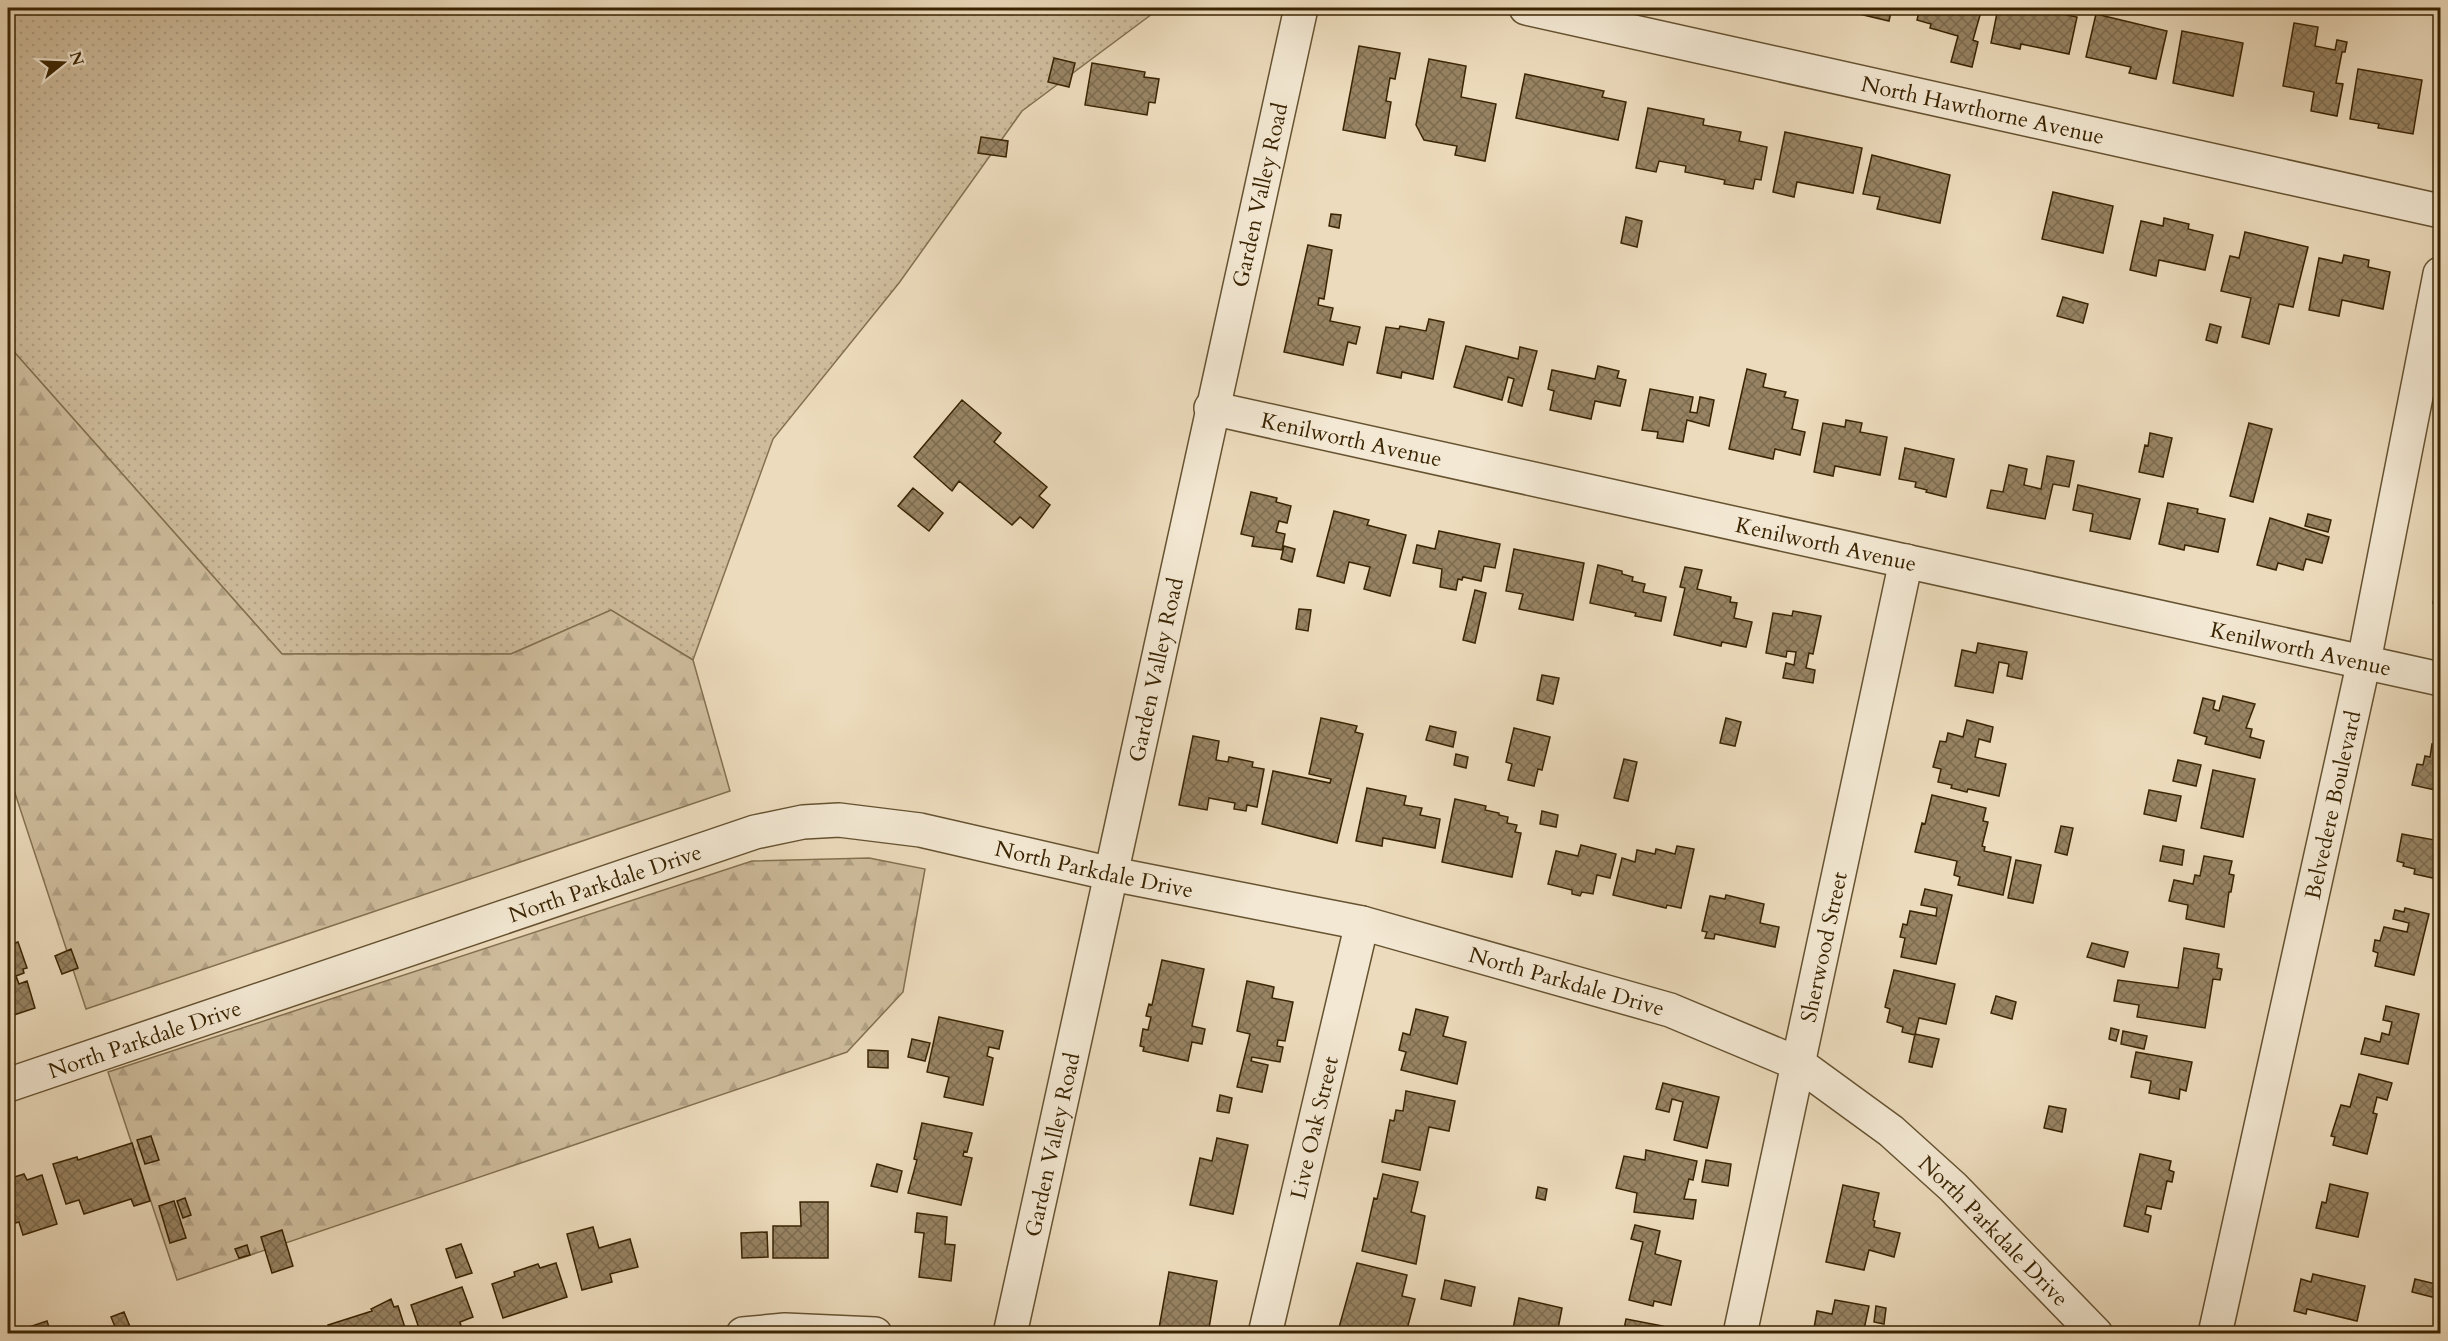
<svg xmlns="http://www.w3.org/2000/svg" width="2448" height="1341" font-family="Cardo,serif">
<defs>
<pattern id="grass-dots" width="8" height="8" patternUnits="userSpaceOnUse" patternTransform="scale(1.5)"><rect width="8" height="8" fill="#cebc9c"/><path d="M2 2h.1M6 6h.1" fill="none" stroke="#b2a185" stroke-width="1.8" stroke-linecap="round"/></pattern>
<pattern id="forest-firs" width="22" height="20" patternUnits="userSpaceOnUse" patternTransform="scale(1.5)"><rect width="22" height="20" fill="#cebc9c"/><path d="M5 1l3.5 6h-7zM16 11l3.5 6h-7z" fill="#b2a185"/></pattern>
<pattern id="building-cross-hatch" width="8" height="8" patternUnits="userSpaceOnUse" patternTransform="scale(1.5)"><rect width="8" height="8" fill="#978363"/><path d="M0 0l8 8M0 8l8-8" fill="none" stroke="#7c6b4f"/></pattern>
</defs>
<rect width="100%" height="100%" fill="#ecdbbc"/>
<filter id="stains"><feTurbulence type="fractalNoise" baseFrequency=".00333" numOctaves="4"/><feColorMatrix values="0 0 0 0 .2 0 0 0 0 .09 0 0 0 0 .02 0 0 0 .5 -.17"/></filter>
<radialGradient id="worn" r=".72"><stop offset=".6" stop-color="#630" stop-opacity="0"/><stop offset="1" stop-color="#630" stop-opacity=".3"/></radialGradient>
<!-- grass -->
<path fill="url(#grass-dots)" stroke="#84704f" stroke-width="1.5" d="M8,8H1160L1022,111L899,283L773,439L693,660L611,610L511,654H282L8,345Z"/>
<!-- forest -->
<path fill="url(#forest-firs)" stroke="#84704f" stroke-width="1.5" d="M8,345L282,654H511L611,610L693,660L730,791L86,1009L8,772Z
M869,858L925,869L903,992L847,1052L177,1280L108,1072L752,861Z"/>
<!-- building -->
<path fill="url(#building-cross-hatch)" stroke="#3a2402" stroke-width="1.5" d="M1834,8H1892L1889,21Z
M1920,8H1982L1973,40L1978,42L1972,67L1951,62L1958,36L1930,28L1931,24L1917,20Z
M1998,8H2032L2077,17L2069,54L2021,44L2020,49L1991,43Z
M2096,14L2167,31L2156,79L2129,73L2131,67L2086,57Z
M2294,23L2318,27L2315,46L2335,50L2337,40L2347,42L2345,52H2342L2336,83L2343,84L2337,116L2311,111L2314,92L2283,86Z
M2182,31L2243,43L2233,96L2173,83Z
M1359,46L1400,53L1395,79L1390,78L1386,101L1391,102L1385,138L1343,130Z
M1054,58L1075,63L1069,87L1048,82Z
M1429,59L1466,66L1461,97L1496,104L1485,161L1455,155L1457,146L1424,140L1416,125Z
M1092,63L1145,72L1144,77L1159,79L1155,103L1149,102L1147,115L1085,105Z
M2358,69L2422,80L2413,134L2378,128L2379,124L2350,119Z
M1525,74L1604,91L1602,97L1626,102L1618,140L1516,118Z
M1648,108L1704,119L1703,125L1741,132L1739,141L1767,147L1761,180L1755,179L1753,189L1724,184L1725,180L1685,172L1686,166L1659,161L1656,172L1636,168Z
M1785,132L1862,148L1853,193L1797,182L1794,197L1773,192Z
M981,137L1008,141L1006,157L978,153Z
M1872,155L1950,175L1940,223L1877,209L1880,197L1863,194Z
M2053,192L2113,206L2103,253L2042,239Z
M1331,214L1341,215L1339,228L1329,226Z
M1626,217L1642,221L1637,247L1621,243Z
M2164,218L2189,224L2188,229L2213,235L2205,270L2159,260L2156,276L2130,270L2141,221L2163,226Z
M2245,232L2308,247L2293,307L2279,304L2269,344L2242,337L2251,298L2221,291L2230,256L2239,258Z
M1308,245L1332,250L1324,299L1319,298L1318,305L1333,308L1330,321L1360,327L1356,344L1348,342L1343,365L1284,352Z
M2344,255L2369,260L2368,267L2390,272L2383,309L2342,300L2339,316L2309,310L2319,258L2342,263Z
M2063,297L2088,304L2083,323L2057,316Z
M1429,319L1444,322L1433,379L1402,372L1401,378L1377,373L1386,327L1399,329L1400,326L1426,331Z
M2210,324L2221,327L2217,343L2206,340Z
M1466,346L1518,359L1520,347L1537,351L1522,406L1508,402L1514,379L1508,377L1502,400L1454,387Z
M1598,366L1619,371L1617,378L1626,380L1620,406L1595,401L1591,419L1550,410L1554,391L1548,389L1552,370L1595,379Z
M1747,369L1766,374L1763,387L1786,392L1784,397L1798,400L1792,429L1805,432L1800,455L1775,449L1773,459L1729,449Z
M1650,389L1693,397L1690,412L1697,413L1700,397L1714,400L1709,426L1687,420L1683,442L1657,438L1658,432L1642,430Z
M962,400L1001,433L994,442L1047,487L1039,496L1050,505L1033,528L1020,517L1012,525L959,481L952,491L914,457Z
M1846,420L1862,423L1860,432L1887,437L1880,475L1835,466L1833,476L1814,472L1823,423L1845,427Z
M2249,423L2272,429L2253,502L2230,496Z
M2150,433L2172,438L2163,477L2139,472L2145,445L2148,446Z
M1905,448L1954,459L1946,497L1926,492L1927,490L1915,487L1916,482L1899,479Z
M2047,456L2074,461L2069,487L2053,484L2045,519L1987,508L1991,490L2003,492L2009,465L2027,469L2024,485L2041,489Z
M2078,485L2140,499L2130,539L2090,531L2093,514L2073,510Z
M913,488L943,513L929,531L898,506Z
M1251,492L1277,498L1276,502L1291,506L1287,523L1279,521L1276,532L1285,534L1282,550L1252,546L1254,537L1241,534Z
M2168,503L2198,509L2197,513L2225,519L2218,552L2185,545L2184,550L2159,544Z
M1334,511L1369,520L1367,525L1406,535L1390,596L1364,589L1370,567L1349,562L1344,583L1317,576Z
M2308,514L2331,520L2328,532L2305,526Z
M2270,518L2329,537L2322,563L2306,559L2303,570L2278,563L2276,570L2257,565Z
M1439,531L1500,544L1495,568L1484,566L1481,581L1463,577L1462,580L1458,579L1456,590L1440,587L1442,569L1413,563L1417,545L1435,549Z
M1284,546L1295,549L1292,562L1281,559Z
M1514,549L1584,563L1573,620L1519,609L1523,594L1506,591Z
M1598,565L1622,571V574L1633,577L1632,581L1645,584L1643,592L1666,597L1661,621L1635,616L1636,613L1590,603Z
M1685,567L1702,570L1697,589L1731,597L1730,602L1737,603L1734,618L1752,622L1746,647L1722,642L1721,646L1674,635L1685,588L1680,587Z
M2440,569V604L2433,603Z
M1475,590L1486,593L1475,643L1463,640Z
M1299,609L1311,610L1308,631L1296,629Z
M1793,611L1821,616L1813,654L1809,653L1806,668L1815,670L1813,683L1783,678L1786,663L1794,665L1796,652L1787,651L1786,657L1766,653L1773,613L1792,616Z
M1978,643L2027,652L2022,679L2007,676L2009,664L1999,662L1993,693L1955,686L1962,650L1976,653Z
M1542,675L1559,678L1553,704L1537,700Z
M2223,696L2255,704L2246,728L2252,729L2250,737L2264,741L2260,758L2205,744L2207,737L2194,733L2203,698L2215,701L2213,709L2219,711Z
M1321,718L1357,726L1355,732L1363,734L1337,843L1262,824L1273,771L1330,783L1331,779L1309,774Z
M1726,718L1741,722L1735,746L1720,743Z
M1967,720L1993,727L1990,742L1979,739L1975,757L2006,764L1999,796L1968,789L1967,792L1951,788L1952,785L1938,782L1941,769L1933,767L1940,741L1946,742L1948,733L1963,737Z
M1430,726L1456,732L1453,747L1426,740Z
M1514,728L1550,737L1542,770L1538,769L1534,786L1508,780L1512,764L1506,762Z
M1193,736L1219,741L1216,760L1228,762L1229,757L1253,762L1252,767L1264,769L1257,807L1247,805L1246,811L1234,809L1235,803L1209,798L1207,810L1179,805Z
M2432,744L2440,746V791L2412,785L2417,764L2423,765L2425,756L2430,757Z
M1456,754L1468,757L1466,768L1454,765Z
M1624,759L1637,762L1628,801L1614,798Z
M2178,760L2201,765L2196,786L2173,781Z
M2213,770L2255,779L2243,837L2201,828Z
M1367,788L1406,796L1404,805L1422,808L1420,815L1440,819L1435,848L1383,838L1382,846L1356,841Z
M2149,790L2181,796L2176,821L2144,814Z
M1932,795L1986,808L1983,821L1988,822L1982,846L1985,847L1984,851L2011,857L2003,895L1958,885L1960,877L1954,875L1957,861L1915,852L1922,823L1925,824Z
M1455,799L1486,806L1485,810L1499,813V815L1508,817L1507,823L1517,825L1515,832L1521,833L1512,877L1442,862Z
M1542,811L1558,815L1556,827L1540,824Z
M2061,826L2073,828L2067,855L2055,852Z
M2402,834L2440,841V870L2435,869L2433,878L2414,874L2415,869L2403,866L2404,863L2397,861Z
M1581,845L1616,854L1610,878L1597,875L1593,894L1582,892L1580,896L1572,894V890L1548,884L1556,851L1578,856Z
M1677,846L1694,849L1681,908L1667,905L1666,908L1613,895L1622,858L1635,862L1637,850L1655,854L1656,849L1675,854Z
M2163,846L2184,850L2182,865L2160,861Z
M2204,856L2232,861L2229,874L2234,875L2231,892H2229L2224,927L2186,919L2188,905L2169,901L2174,880L2193,884L2195,875L2200,876Z
M2016,860L2041,865L2033,903L2008,898Z
M1925,889L1952,895L1936,964L1901,957L1905,938L1900,937L1903,924L1907,925L1910,911L1936,916L1937,908L1921,905Z
M1726,895L1764,904L1760,923L1779,927L1775,947L1715,934L1714,939L1705,938L1707,932L1702,931L1710,896L1725,899Z
M2405,908L2429,914L2414,975L2375,966L2378,953L2373,951L2375,940L2380,941L2384,927L2407,932L2409,923L2393,919L2395,910L2404,912Z
M18,942L27,968L23,969L24,973L16,976L19,984L27,981L35,1008L8,1017V945Z
M2092,943L2128,952L2124,967L2087,957Z
M2184,948L2219,954L2217,968L2222,969L2220,980L2213,979L2205,1028L2137,1017L2139,1005L2114,1001L2118,980L2178,988Z
M71,949L78,968L62,974L55,956Z
M1162,960L1204,969L1192,1026L1205,1029L1202,1044L1192,1042L1188,1061L1143,1051L1144,1047L1140,1046L1143,1029L1148,1030L1151,1017L1146,1016L1149,1004L1152,1005Z
M1894,970L1955,984L1946,1024L1919,1018L1915,1035L1902,1032L1903,1027L1887,1022L1890,1009L1885,1007Z
M1247,981L1274,987L1272,998L1293,1002L1285,1041L1278,1040L1277,1046L1283,1047L1280,1062L1252,1057L1251,1061L1268,1065L1262,1092L1237,1087L1250,1034L1237,1031Z
M1996,996L2016,1002L2012,1019L1991,1013Z
M2386,1006L2419,1014L2408,1064L2361,1054L2365,1038L2380,1042L2382,1033L2389,1035L2392,1022L2383,1020Z
M1416,1009L1448,1017L1443,1036L1466,1042L1457,1084L1401,1070L1406,1052L1399,1050L1403,1033L1410,1035Z
M939,1017L1003,1031L999,1049L989,1047L987,1056L993,1058L983,1105L944,1097L949,1077L927,1072Z
M2111,1028L2119,1030L2116,1041L2109,1039Z
M2123,1031L2147,1036L2144,1049L2121,1044Z
M1915,1034L1939,1039L1932,1067L1909,1062Z
M912,1039L930,1043L925,1061L908,1057Z
M868,1050L888,1051V1068L868,1067Z
M2136,1052L2192,1062L2186,1091L2180,1089L2179,1099L2149,1093L2151,1081L2131,1077Z
M2359,1074L2392,1083L2387,1100L2377,1097L2373,1113L2377,1114L2367,1154L2333,1145L2335,1137L2331,1136L2341,1105L2350,1107Z
M1663,1083L1719,1097L1707,1148L1674,1140L1683,1102L1672,1099L1669,1112L1656,1109Z
M1406,1091L1455,1101L1449,1131L1429,1127L1420,1170L1382,1162L1390,1120L1394,1121L1396,1110L1403,1111Z
M1220,1095L1232,1098L1229,1113L1217,1111Z
M2049,1106L2066,1109L2062,1132L2044,1128Z
M922,1123L972,1133L967,1152L964,1151L963,1156L972,1158L961,1205L908,1193L917,1160L914,1159Z
M151,1136L159,1160L145,1164L137,1140Z
M1217,1138L1248,1145L1233,1214L1190,1205L1200,1158L1212,1161Z
M132,1143L150,1201L134,1206L131,1199L84,1214L79,1200L66,1204L53,1164L77,1157L78,1160Z
M1646,1150L1697,1161L1693,1180L1689,1179L1684,1199L1696,1200L1693,1219L1634,1212L1637,1193L1616,1188L1624,1156L1645,1160Z
M2140,1154L2171,1161L2169,1170L2174,1172L2172,1182L2167,1181L2161,1209L2147,1206L2145,1214L2151,1216L2148,1232L2124,1226Z
M1706,1160L1731,1164L1728,1186L1702,1182Z
M877,1164L902,1171L897,1192L871,1186Z
M24,1174L27,1180L42,1175L57,1224L23,1235L19,1222L8,1225V1179Z
M1383,1174L1418,1182L1411,1212L1425,1216L1416,1264L1362,1251L1374,1198L1377,1199Z
M2330,1184L2368,1193L2358,1237L2316,1228L2322,1202L2326,1203Z
M1843,1185L1879,1193L1873,1220L1875,1221L1874,1227L1900,1233L1894,1257L1869,1250L1864,1270L1826,1262Z
M1538,1187L1547,1189L1545,1200L1536,1198Z
M185,1198L191,1215L183,1218L177,1201Z
M174,1201L186,1238L170,1243L159,1206Z
M800,1202H828V1258H773V1226H801Z
M917,1213L947,1217L945,1244L955,1245L951,1281L919,1277L924,1233L915,1232Z
M1635,1225L1660,1231L1655,1254L1681,1261L1671,1305L1654,1301L1653,1306L1629,1300L1643,1242L1631,1239Z
M593,1227L599,1248L630,1239L638,1267L610,1274L612,1282L582,1290L567,1234Z
M282,1230L293,1266L272,1273L261,1237Z
M767,1232L768,1257L742,1258L741,1233Z
M461,1244L472,1273L456,1278L446,1249Z
M247,1245L250,1255L239,1258L235,1249Z
M556,1263L567,1297L503,1318L492,1284L515,1276L514,1272L538,1264L540,1268Z
M1357,1263L1407,1275L1402,1296L1415,1299L1406,1333L1396,1330L1395,1334H1349L1338,1331Z
M1169,1272L1217,1281L1208,1334H1158Z
M2313,1274L2365,1286L2357,1321L2307,1309L2306,1314L2294,1311L2301,1279L2311,1282Z
M2415,1279L2440,1285V1299L2412,1292Z
M1445,1280L1475,1287L1471,1306L1441,1299Z
M462,1287L473,1317L460,1322L461,1326L438,1333L437,1329L421,1334L411,1305Z
M1519,1298L1562,1308L1557,1334H1512Z
M391,1299L394,1307L398,1306L407,1334H331L328,1325L372,1311L371,1309Z
M1835,1300L1869,1306L1863,1334H1813L1817,1311L1832,1314Z
M1876,1306L1886,1308L1884,1324L1874,1322Z
M124,1312L133,1334H118L111,1317Z
M1626,1319L1663,1326L1662,1334H1623Z
M47,1321L51,1334H21L20,1330Z"/>
<g fill="none" stroke-linecap="round" stroke-linejoin="round">
<!-- minor casing -->
<g stroke="#665230" stroke-width="36">
<g id="minor">
<path id="s1" d="M1526,8L2440,211"/>
<path id="s2" d="M1211,408L2440,679"/>
<path id="s3" d="M8,1085L755,832L803,822L839,820L920,830L1112,874L1362,923L1670,1010L1799,1064L1891,1131L1953,1187L2096,1334"/>
<path d="M743,1334L785,1330L875,1334"/>
<path id="s4" d="M1010,1334C1108,892 1202,449 1301,8"/>
<path id="s5" d="M1265,1334L1362,923"/>
<path id="s6" d="M1740,1334L1906,561"/>
<path id="s7" d="M2215,1334L2364,661L2440,274"/>
</g>
</g>
<!-- minor -->
<use href="#minor" stroke="#f3e8d3" stroke-width="33"/>
</g>
<g text-anchor="middle" stroke-width="4.5" stroke-linejoin="round" paint-order="stroke">
<!-- street labels -->
<g font-size="22" fill="#3a2402" stroke="#f3e8d3">
<text dy="8" stroke="none"><textPath href="#s1" startOffset="468">North Hawthorne Avenue</textPath></text>
<text dy="8" stroke="none"><textPath href="#s4" startOffset="1166">Garden Valley Road</textPath></text>
<text dy="8" stroke="none"><textPath href="#s2" startOffset="144">Kenilworth Avenue</textPath></text>
<text dy="8" stroke="none"><textPath href="#s2" startOffset="630">Kenilworth Avenue</textPath></text>
<text dy="8" stroke="none"><textPath href="#s2" startOffset="1116">Kenilworth Avenue</textPath></text>
<text dy="8" stroke="none"><textPath href="#s4" startOffset="680">Garden Valley Road</textPath></text>
<text dy="8" stroke="none"><textPath href="#s7" startOffset="542">Belvedere Boulevard</textPath></text>
<text dy="8" stroke="none"><textPath href="#s3" startOffset="1134">North Parkdale Drive</textPath></text>
<text dy="8" stroke="none"><textPath href="#s3" startOffset="630">North Parkdale Drive</textPath></text>
<text dy="8" stroke="none"><textPath href="#s6" startOffset="396">Sherwood Street</textPath></text>
<text dy="8" stroke="none"><textPath href="#s3" startOffset="1620">North Parkdale Drive</textPath></text>
<text dy="8" stroke="none"><textPath href="#s3" startOffset="144">North Parkdale Drive</textPath></text>
<text dy="8" stroke="none"><textPath href="#s5" startOffset="212">Live Oak Street</textPath></text>
<text dy="8" stroke="none"><textPath href="#s4" startOffset="194">Garden Valley Road</textPath></text>
<text dy="8" stroke="none"><textPath href="#s3" startOffset="2124">North Parkdale Drive</textPath></text>
</g>
</g>
<!-- margin -->
<rect width="2448" height="1341" fill="none" stroke="#ecdbbc" stroke-width="30"/>
<rect x="9" y="9" width="2430" height="1323" fill="none" stroke="#3a2402" stroke-width="3"/>
<rect x="15" y="15" width="2418" height="1311" fill="none" stroke="#3a2402" stroke-width="1.5"/>
<!-- north arrow -->
<g transform="translate(63 63) rotate(72)" stroke="#f3e8d3" stroke-width="4.5" paint-order="stroke">
<path d="M0-4.5L10 22L0 15L-10 22Z" fill="#3a2402"/>
<text y="-9" font-size="16" font-weight="bold" text-anchor="middle" fill="#3a2402">N</text>
</g>
<rect width="100%" height="100%" filter="url(#stains)"/>
<rect width="100%" height="100%" fill="url(#worn)"/>
</svg>
